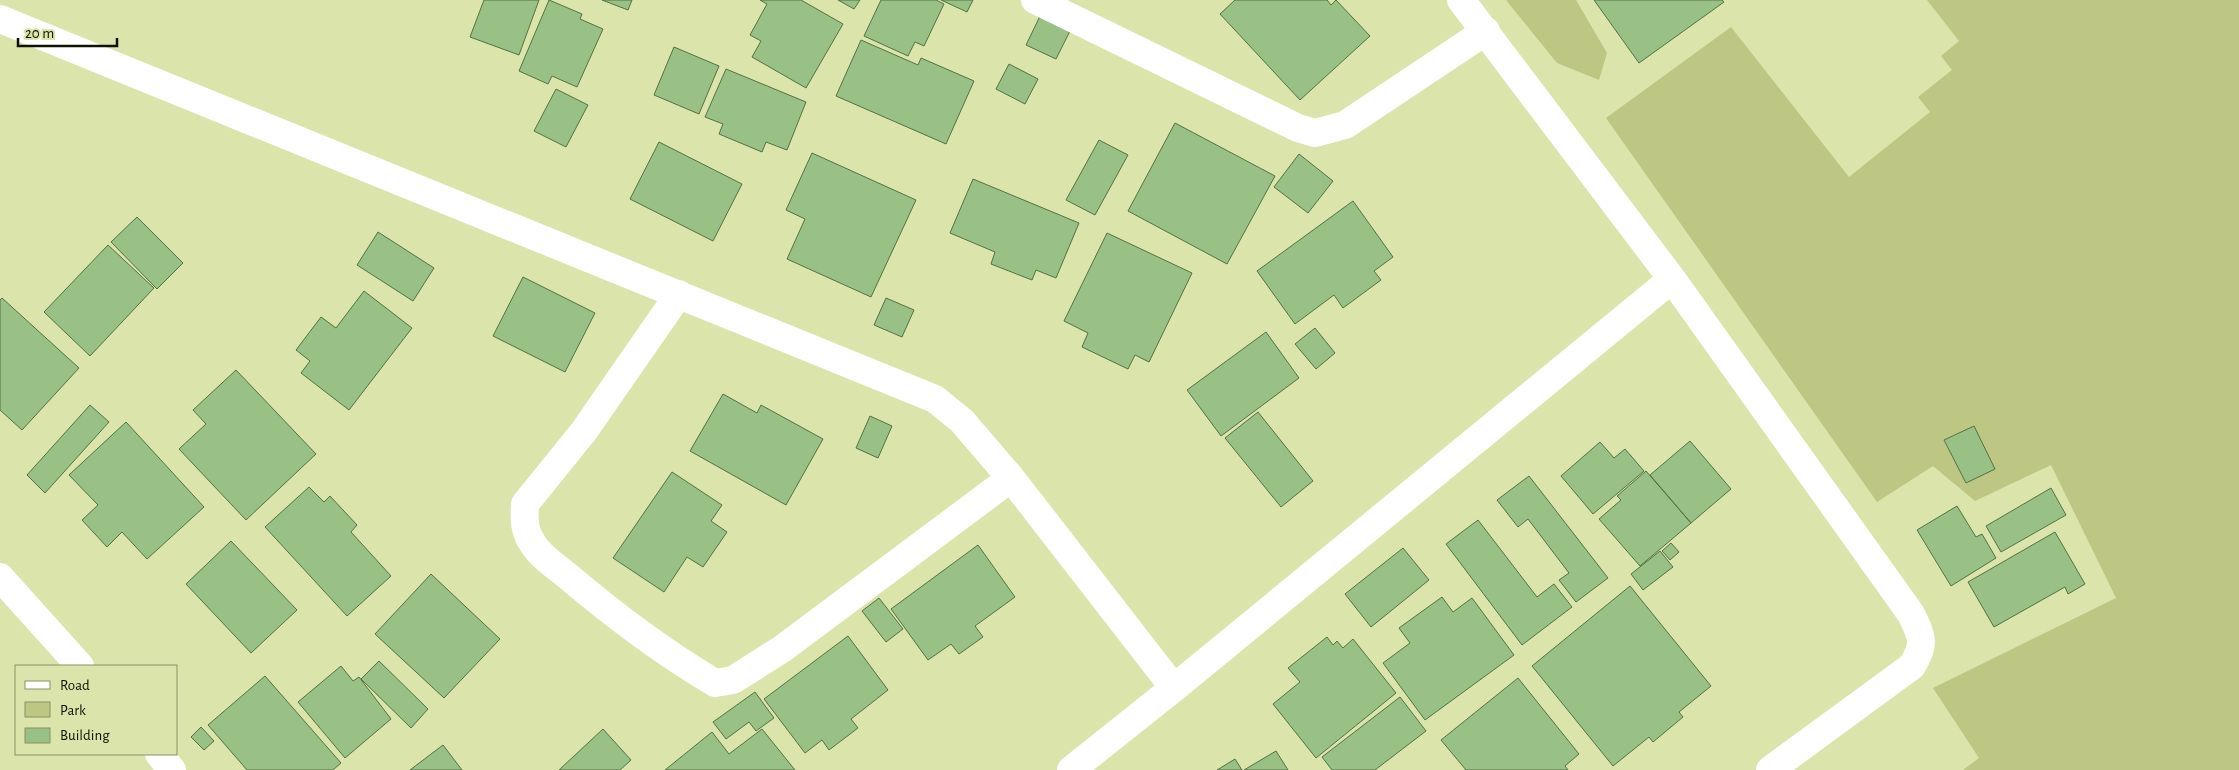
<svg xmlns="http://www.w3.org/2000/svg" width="2239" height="770" font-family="'Alegreya Sans',sans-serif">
<rect width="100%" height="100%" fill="#dbe4ab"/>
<!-- green -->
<path fill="#bdc683" d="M1506,0H1576L1607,53L1599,80L1557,63Z
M1927,0H2239V770H1963L1979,758L1933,688L2116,598L2051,465L1975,501L1933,466L1877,502L1606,118L1731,27L1849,177L1930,112L1918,97L1952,70L1941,56L1959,41Z"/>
<!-- building -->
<path fill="#99c085" stroke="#547145" d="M484,0H539L519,55L470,37Z
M549,0L582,14L580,19L603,29L577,87L552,76L548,84L519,71Z
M602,0H632L628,10Z
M760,0H801L843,24L806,88L752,57L761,41L750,35L767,4Z
M838,0H860L854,9Z
M881,0H936L944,4L924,46L915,42L908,56L864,36Z
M941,0H973L967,12Z
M1235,0H1327L1331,5L1336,0L1370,36L1300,100L1220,14Z
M1594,0H1722L1724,2L1639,63Z
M1041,14L1071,29L1056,59L1026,45Z
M861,40L918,65L921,58L974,81L946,144L836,96Z
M674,47L719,66L699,114L654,95Z
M1009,64L1038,79L1025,104L996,89Z
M726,69L806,102L787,150L766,142L762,152L719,134L723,124L705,117Z
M556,89L588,105L566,147L534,131Z
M1175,123L1275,176L1227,264L1128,211Z
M1099,140L1128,155L1095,215L1066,200Z
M659,142L742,184L713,241L630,199Z
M812,153L916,200L871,297L787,259L805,219L786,210Z
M1299,154L1333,181L1308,213L1274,187Z
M973,179L1079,223L1056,278L1036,270L1032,280L991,264L995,252L950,233Z
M1353,201L1393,257L1374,271L1381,280L1343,308L1334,295L1295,324L1257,271Z
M137,217L183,263L157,289L111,242Z
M378,232L434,268L413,301L357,265Z
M1107,233L1192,273L1149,362L1135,355L1128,369L1082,347L1088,333L1064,321Z
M108,245L154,288L90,356L44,312Z
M523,277L595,313L565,372L493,336Z
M364,291L412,328L349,410L301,373L310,361L296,350L321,317L336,328Z
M2,298L79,368L22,430L0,410V300Z
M886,298L914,310L902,337L874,325Z
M1315,328L1335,353L1316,369L1295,344Z
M1266,332L1299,378L1221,436L1187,390Z
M236,370L316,454L246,520L179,449L206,424L193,410Z
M723,394L757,413L761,405L823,439L786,505L690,451Z
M90,405L109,422L45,493L27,475Z
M1258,412L1313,481L1281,507L1225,438Z
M870,416L892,426L878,458L856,448Z
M126,422L204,507L147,559L122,532L107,547L82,520L98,505L69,475Z
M1974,426L1995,469L1966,483L1944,440Z
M1690,441L1731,489L1691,523L1650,475Z
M1600,442L1614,458L1625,449L1644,471L1593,514L1561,476Z
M1646,471L1691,523L1640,566L1599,519L1621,500L1617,496Z
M672,472L722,505L711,521L727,532L703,567L687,557L664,592L613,558Z
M1529,476L1608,578L1576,602L1559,580L1569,573L1528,519L1518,527L1497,500Z
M309,487L324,502L330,496L357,525L351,532L391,576L347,616L265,527Z
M2051,488L2066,515L2001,552L1986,526Z
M1957,506L1976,537L1982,534L1996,558L1951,586L1917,530Z
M1478,520L1537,597L1554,584L1572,607L1522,645L1446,544Z
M2055,532L2085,584L2068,594L2065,587L1994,627L1968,582Z
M231,541L297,610L251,653L186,584Z
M1671,543L1679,552L1670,560L1662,551Z
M978,545L1015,597L975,626L983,637L959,654L951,644L928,660L891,609Z
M1403,548L1429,580L1371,627L1345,594Z
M1660,551L1673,567L1643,590L1631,574Z
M431,574L500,639L444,698L375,634Z
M1630,586L1711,686L1679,712L1683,717L1653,742L1649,737L1613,766L1532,666Z
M1442,597L1453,612L1472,598L1514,655L1425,720L1383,663L1410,643L1399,628Z
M879,598L903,629L886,642L862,611Z
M848,636L888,690L851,719L858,728L829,750L822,740L805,753L764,699Z
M1327,637L1333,645L1337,641L1343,648L1353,639L1396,693L1316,758L1273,704L1300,682L1288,668Z
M379,661L428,709L411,728L361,679Z
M341,666L353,681L359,677L391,719L345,758L298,702Z
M265,676L341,763L333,770H247L208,725Z
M1518,678L1579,754L1565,766L1568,770H1466L1441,740Z
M755,692L774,718L756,731L749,722L726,739L713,722Z
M1400,697L1426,731L1375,770H1332L1322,757Z
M201,727L214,741L204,750L191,737Z
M603,729L631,760L620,770H559Z
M762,729L795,770H665L712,732L729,754Z
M443,745L462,770H410Z
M1276,751L1288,770H1244Z
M1235,759L1242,770H1217Z"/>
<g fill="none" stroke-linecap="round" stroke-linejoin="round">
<!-- minor -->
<path stroke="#fff" stroke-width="28" d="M1035,0L1298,128L1315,133L1345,125L1486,31
M1461,0L1672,279L1911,614C1922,637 1926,643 1912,666L1770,770
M0,19L935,399L962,421L1011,478L1174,688
M679,294L584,431L525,504C524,520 524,531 533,544C541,557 558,568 570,578C616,617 663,652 715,683L733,680L782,649L1011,478
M0,577L80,666
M159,754L172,770
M1071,770L1174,688L1672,279"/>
</g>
<!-- legend -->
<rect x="15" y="665" width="162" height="90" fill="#dbe4ab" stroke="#8a9067"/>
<rect x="25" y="681" width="25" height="8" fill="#ffffff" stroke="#8a9067"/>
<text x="60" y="690" font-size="15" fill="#101201">Road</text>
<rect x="25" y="702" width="25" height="15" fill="#bdc683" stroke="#8a9067"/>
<text x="60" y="715" font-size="15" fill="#101201">Park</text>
<rect x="25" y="728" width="25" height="15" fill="#99c085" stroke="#8a9067"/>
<text x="60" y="740" font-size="15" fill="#101201">Building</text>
<!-- scale -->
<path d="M18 38v8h99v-8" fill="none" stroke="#101201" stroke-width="2.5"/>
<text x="25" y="38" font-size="15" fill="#101201" stroke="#dbe4ab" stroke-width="4" paint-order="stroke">20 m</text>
</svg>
